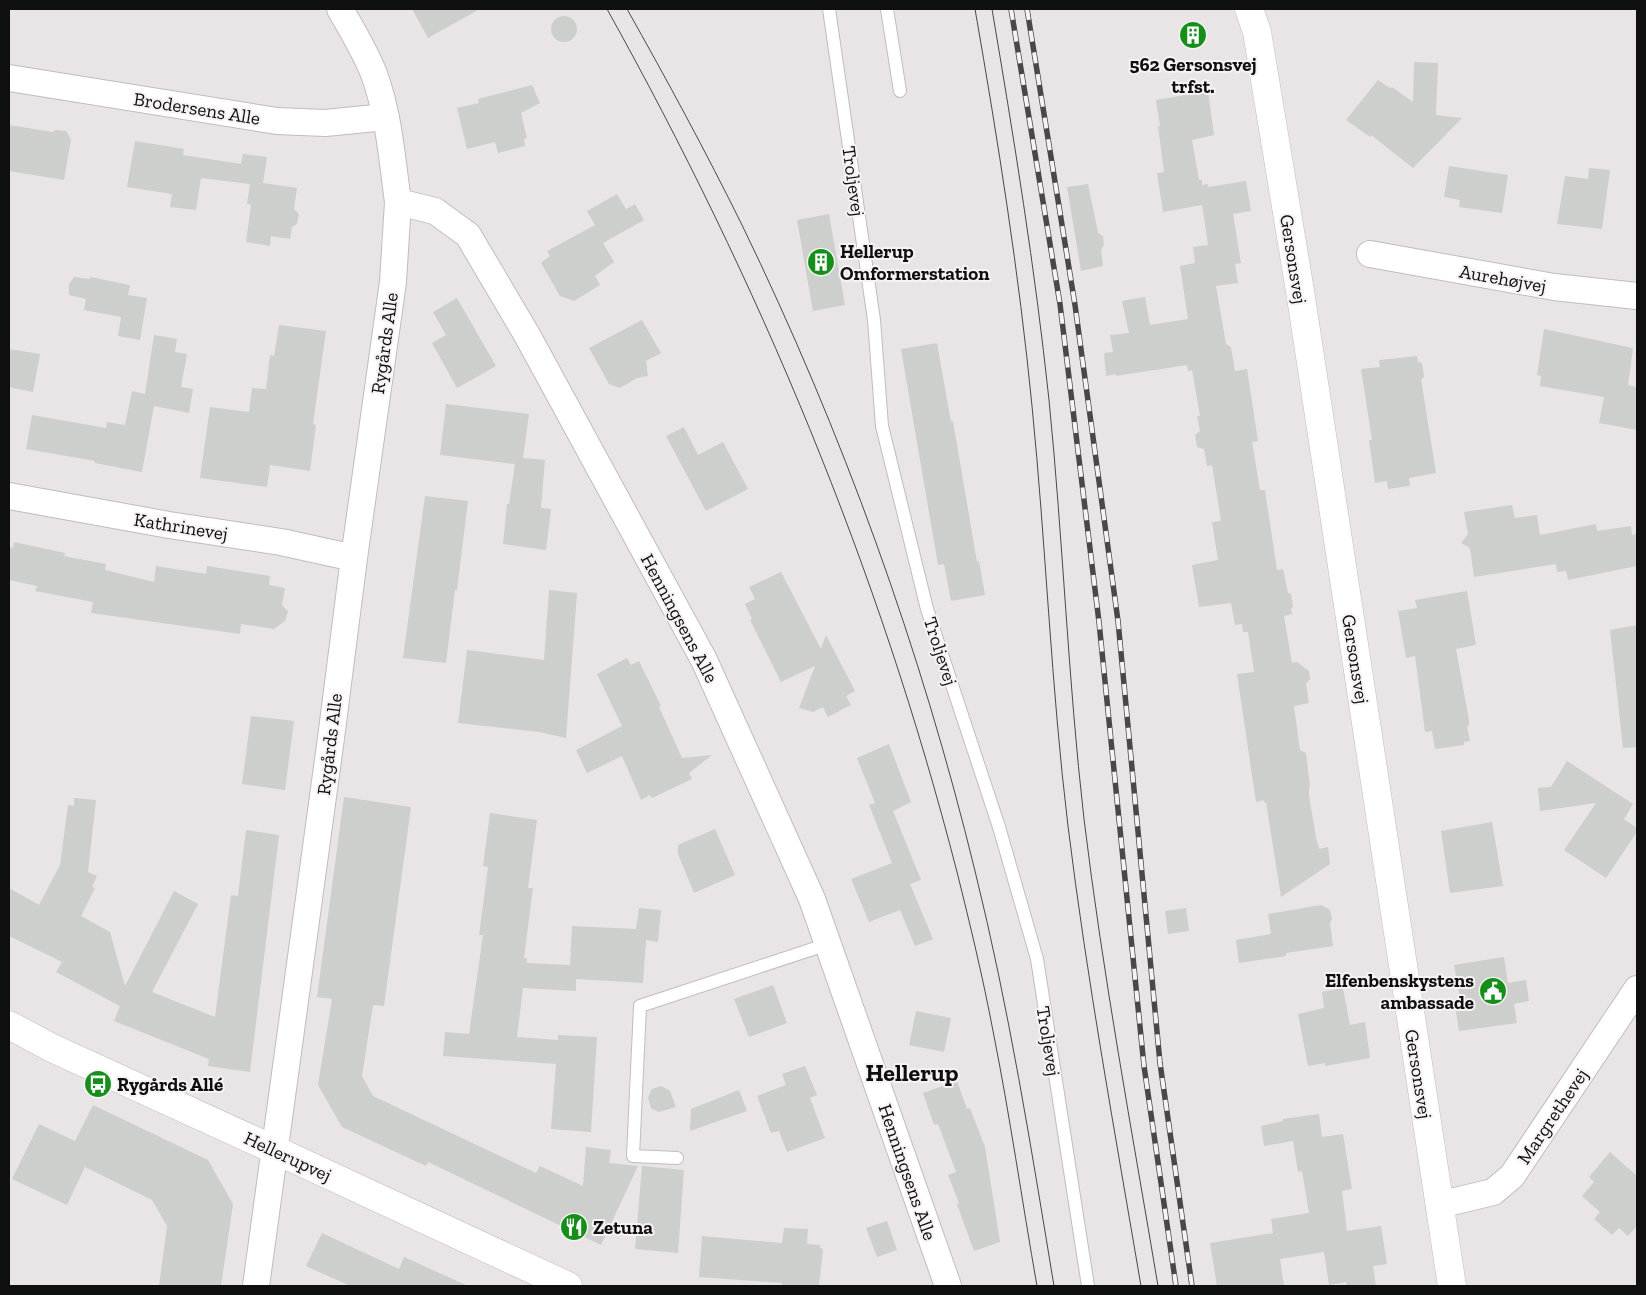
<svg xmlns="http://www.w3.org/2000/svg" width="1646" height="1295" font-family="'Zilla Slab',serif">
<rect width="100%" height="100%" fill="#e9e5e6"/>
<!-- building -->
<path fill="#cccfcc" d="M412,9H480L428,38Z
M551 29a13 13 0 1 1 26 0a13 13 0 1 1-26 0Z
M1414,62L1438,63L1436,115L1462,118L1413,168L1371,135L1370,137L1346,120L1378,80L1390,88L1392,87L1413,102Z
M532,85L540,103L521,113L527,138L524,139L525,146L498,153L495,142L467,149L457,108L479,103L478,99Z
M1208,91L1214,135L1192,140L1199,180H1202V185L1208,184V187L1246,181L1251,211L1233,214L1241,263L1235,264L1238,283L1216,286L1226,344L1231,347L1235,371L1247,369L1258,441L1252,442L1260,490H1265L1277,570L1283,569L1288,593L1291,594L1293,606L1291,609L1292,614L1284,616L1292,663L1297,662L1309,671L1310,679L1306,684L1309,703L1294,706L1300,750L1306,753L1310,786H1309V796L1317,843H1318L1319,849L1328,847L1330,864L1281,897L1266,802L1264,803V800L1256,802L1237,674L1254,672L1248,632H1243L1242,624L1235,625L1231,603L1199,607L1192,565L1218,560L1212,522L1221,521L1212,465L1207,466L1204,449L1197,447L1195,435L1200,431L1197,416H1200L1192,370L1188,371L1187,365L1116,376V374L1106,376L1104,353L1113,352L1110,335L1129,333L1122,301L1145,297L1150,325L1188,319L1180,266L1195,263L1193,247L1208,245L1202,205L1163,212L1157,173L1164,172L1158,126H1160L1156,100Z
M9,125L53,132L56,130L66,131L71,139L64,180L9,171Z
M135,141L184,149L183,155L241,164L243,154L267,157L263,183L297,188L294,209L299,214L297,224L292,227L290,239L271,236L270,246L246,242L251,205L247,204L250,184L201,178L196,210L170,207L172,194L127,187Z
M1449,166L1508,175L1502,213L1459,207L1460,200L1444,197Z
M1589,168L1610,170L1602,229L1557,224L1565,176L1588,179Z
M1088,184L1098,233L1103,236L1104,245L1101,250L1103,266L1081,271L1067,187Z
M617,194L626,209L635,204L644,220L603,243L614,262L595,276L600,285L574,301L560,296L541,263L550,256L547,251L595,225L587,211Z
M829,214L845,305L813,311L797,220Z
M74,277L90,279V277L130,285L128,295L147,298L140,340L118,336L121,317L84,310L86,299L69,295V284Z
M457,298L496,366L457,388L432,343L446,335L433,312Z
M642,320L661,353L646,361L648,376L637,378L620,388L609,384L589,348Z
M279,325L326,331L313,424L316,425L310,471L270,465L267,487L200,478L210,407L249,412L252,388L266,389L270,355L274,356Z
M1544,329L1633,348L1628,385L1637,387V430L1599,423L1604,397L1540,386L1541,376L1537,375Z
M154,335L177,339L175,352L187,354L181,387L193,389L189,413L154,406L142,472L95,463V461L26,449L32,415L106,428L107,422L125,425L132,391L145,394Z
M937,343L951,422L953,421L977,562L979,561L985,595L951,601L944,564L938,565L901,349Z
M9,349L40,354L33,392L9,387Z
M1417,356L1418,362L1422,363L1424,377L1421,379L1436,473L1409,478L1410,486L1388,489L1387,481L1375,483L1369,440H1372L1361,369L1380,367L1379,360Z
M446,404L529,414L523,458L545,460L541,508L551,509L546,550L503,544L507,504H509L515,464L440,455Z
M684,427L698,455L723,442L748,489L706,511L666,436Z
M425,496L468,501L457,590H455L446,663L403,658Z
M1512,505L1515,518L1537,515L1540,535L1596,524L1597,531L1631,526L1632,535L1637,534V566L1568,580L1566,571L1557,572L1556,564L1474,577L1470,548L1461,543L1468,534L1464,512Z
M14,542L65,553L64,556L106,564L105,570L154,582L156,566L206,574L207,566L270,576L269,585L285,588L282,605L288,611L285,621L274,629L241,624L240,634L91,613L93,602L35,591L37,586L9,580V547L13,548Z
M781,572L821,649L826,635L855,691L846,696L851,705L828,717L823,707L813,712L799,708L815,666L781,682L750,620L752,619L745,604L755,599L749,587Z
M549,590L577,593L566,738L539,732L458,723L467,650L544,660Z
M1467,591L1476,645L1456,649L1469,720V726H1467L1470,741L1464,742V745L1435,749L1432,731L1425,732L1415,656L1406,658L1398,611L1417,608L1415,600Z
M1637,625V747L1623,748L1610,630Z
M627,658L631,665L639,661L661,706L659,707L682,758L712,755L689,773L692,779L652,798L650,795L641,800L622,756L587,773L576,750L622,726L597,674Z
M251,716L294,721L285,790L242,784Z
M889,744L911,802L893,811L921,880L910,884L933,939L915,946L900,910L869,922L851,879L892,863L869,805L875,803L857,758Z
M1567,761L1633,804L1624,819L1637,828V832L1606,878L1564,850L1596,803L1540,811L1538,788L1551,787Z
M344,797L411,807L384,1006L373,1005L362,1076L373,1096L536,1173L540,1166L583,1186L586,1147L611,1150L609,1163L638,1166L601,1245L428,1162L426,1166L342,1127L318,1085L332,999L317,997Z
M74,798L96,800L88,872L97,876L92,887L95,888L81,916L110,932L125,986L174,891L198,904L152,992L215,1017L231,895L238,896L246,830L279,835L250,1072L208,1066L209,1059L114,1021L120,1006L56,972L62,962L9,936V888L39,905L60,865L68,805L74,806Z
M490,813L537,820L528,888H533L524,958H527V963L570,965L572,926L636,929L639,908L661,910L658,942L646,940L643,983L576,979V991L523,988L517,1037L558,1040V1035L597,1037L591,1132L551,1129L556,1064L443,1056L445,1032L469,1034L483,935H479L488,867L483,866Z
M1492,822L1503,886L1450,893L1441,831Z
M715,829L735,875L694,893L678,854V845Z
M1321,905L1330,910L1332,919L1330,923L1333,946L1286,953V956L1239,963L1236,940L1271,934L1268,914Z
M1186,908L1189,931L1168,934L1165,911Z
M1504,957L1508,983L1526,980L1529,1001L1514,1004L1517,1023L1459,1031L1454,999L1460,998L1454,965Z
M773,985L787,1023L749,1037L734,999Z
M1343,988L1350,1025L1365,1022L1370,1058L1325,1066V1063L1308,1066L1298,1014L1324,1008L1322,992Z
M916,1011L951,1018L944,1052L909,1045Z
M805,1066L817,1095L810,1098L825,1138L787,1152L779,1131L771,1133L757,1096L786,1085L782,1074Z
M957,1081L967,1109L970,1108L985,1147L1000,1242L974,1251L957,1204L959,1203L948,1175L956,1172L938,1124L934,1125L923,1093Z
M661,1086L670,1091L676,1107L659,1112L651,1108L648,1098L652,1089Z
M739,1090L747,1111L690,1131L691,1109Z
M93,1105L208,1160L233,1204L221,1286H159L167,1226L152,1200L85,1167L67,1205L12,1179L39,1124L75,1141Z
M1319,1114L1322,1137L1343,1134L1352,1189L1342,1191L1347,1231L1381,1226L1387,1264L1373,1266L1376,1286H1347L1346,1282L1329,1285L1324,1252L1280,1259L1284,1286H1217L1210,1243L1273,1233L1271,1219L1309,1213L1302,1171L1298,1172L1293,1141L1264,1146L1261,1126L1283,1121V1119Z
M1610,1152L1637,1176V1226L1628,1236L1619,1228L1612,1235L1594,1219L1600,1212L1582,1196L1594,1182L1589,1177Z
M642,1166L684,1170L678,1253L635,1249Z
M887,1221L897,1250L877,1257L866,1228Z
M784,1228L808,1229L807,1244L820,1245V1248L823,1249L819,1286H781L782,1283L699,1277L702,1236L782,1243Z
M322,1233L399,1269L404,1257L468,1286H350L306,1266Z"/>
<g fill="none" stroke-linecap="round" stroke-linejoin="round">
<!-- service casing -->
<g stroke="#c1bcbd" stroke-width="14">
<path id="service" d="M829,9L874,320L882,426L927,609L999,827L1037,959L1088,1286
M887,9L900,91
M677,1158L633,1156L640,1006L828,944"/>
</g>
<!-- minor casing -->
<g stroke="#c1bcbd" stroke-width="28">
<path id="minor" d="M340,9C352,30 365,51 374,74C389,115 392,159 398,202L435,211L468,235L527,335L704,660L812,899L948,1286
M9,78L277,121L325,123L386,117
M1370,254L1554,287L1637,296
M9,496L169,525L281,542L354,558
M1439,1205L1493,1192L1512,1176L1637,989
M256,1286L331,738L354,558L393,282L398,202"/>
</g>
<!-- tertiary casing -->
<g stroke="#c1bcbd" stroke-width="29">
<path id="tertiary" d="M1249,9L1257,32L1300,291L1452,1286
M9,1025L52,1048L275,1150L568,1286"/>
</g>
<!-- service -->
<use href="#service" stroke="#fff" stroke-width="12"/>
<!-- minor -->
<use href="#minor" stroke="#fff" stroke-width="26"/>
<!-- tertiary -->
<use href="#tertiary" stroke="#fff" stroke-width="28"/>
<!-- tram -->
<path stroke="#494848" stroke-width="1" d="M607,9C759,282 879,568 957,872C970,924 983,978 993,1031C1010,1116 1022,1201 1037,1286
M627,9C667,80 706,152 742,225C842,431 921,649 975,871C1009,1008 1031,1147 1054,1286
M975,9C998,141 1019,273 1032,406C1046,546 1051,686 1068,826C1087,980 1115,1133 1141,1286
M992,9C1014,139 1035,268 1049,400C1063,539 1068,680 1084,819C1103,976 1132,1131 1158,1286"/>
<!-- rail casing -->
<g stroke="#494848" stroke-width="5.5">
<path id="rail" d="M1011,9L1060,304L1099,622L1144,1066L1176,1286
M1027,9L1075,305L1118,621L1160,1063L1192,1286"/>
</g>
<!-- rail -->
<use href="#rail" stroke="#f7f2f3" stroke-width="4" stroke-dasharray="11" stroke-linecap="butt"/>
</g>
<!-- icons -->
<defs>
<g id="building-disc" transform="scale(1.4375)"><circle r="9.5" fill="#158f1a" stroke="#f7f2f3"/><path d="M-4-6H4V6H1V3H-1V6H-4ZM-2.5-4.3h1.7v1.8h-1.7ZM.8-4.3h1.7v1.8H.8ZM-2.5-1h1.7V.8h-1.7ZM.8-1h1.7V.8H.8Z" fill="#fff"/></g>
<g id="civic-disc" transform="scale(1.4375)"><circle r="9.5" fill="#158f1a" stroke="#f7f2f3"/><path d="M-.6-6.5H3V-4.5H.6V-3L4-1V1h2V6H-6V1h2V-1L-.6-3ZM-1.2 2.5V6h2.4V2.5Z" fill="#fff"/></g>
<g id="bus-disc" transform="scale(1.4375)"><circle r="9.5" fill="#158f1a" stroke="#f7f2f3"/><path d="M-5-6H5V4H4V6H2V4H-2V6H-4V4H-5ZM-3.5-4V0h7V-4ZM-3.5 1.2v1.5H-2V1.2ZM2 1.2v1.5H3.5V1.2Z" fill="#fff"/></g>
<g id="restaurant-disc" transform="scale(1.4375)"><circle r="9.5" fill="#158f1a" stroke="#f7f2f3"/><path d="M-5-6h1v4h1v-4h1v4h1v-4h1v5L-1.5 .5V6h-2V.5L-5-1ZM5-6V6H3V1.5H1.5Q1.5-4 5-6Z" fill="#fff"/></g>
</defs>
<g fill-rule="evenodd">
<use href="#building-disc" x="1193" y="35"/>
<use href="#building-disc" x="821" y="262"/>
<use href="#civic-disc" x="1493" y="991"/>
<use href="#bus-disc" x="98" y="1084"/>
<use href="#restaurant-disc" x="574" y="1227"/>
</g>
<g text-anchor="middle" stroke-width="4" stroke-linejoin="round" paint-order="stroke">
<!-- poi labels -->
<g font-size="19" font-weight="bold" fill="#100f0f" stroke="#f7f2f3" text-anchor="start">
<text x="1193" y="71" text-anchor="middle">562 Gersonsvej<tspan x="1193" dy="22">trfst.</tspan></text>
<text x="840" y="258">Hellerup<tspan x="840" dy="22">Omformerstation</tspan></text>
<text x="1474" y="987" text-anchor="end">Elfenbenskystens<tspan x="1474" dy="22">ambassade</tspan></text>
<text x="117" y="1091">Rygårds Allé</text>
<text x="593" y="1234">Zetuna</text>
</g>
<!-- street labels -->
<g font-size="19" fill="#100f0f" stroke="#f7f2f3">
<text transform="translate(197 108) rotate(9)" y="7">Brodersens Alle</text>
<text transform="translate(854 181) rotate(82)" y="7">Troljevej</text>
<text transform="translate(1294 259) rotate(81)" y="7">Gersonsvej</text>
<text transform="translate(1503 278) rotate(10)" y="7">Aurehøjvej</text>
<text transform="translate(384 343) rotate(-82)" y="7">Rygårds Alle</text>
<text transform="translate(181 526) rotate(9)" y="7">Kathrinevej</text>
<text transform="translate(680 618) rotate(62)" y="7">Henningsens Alle</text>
<text transform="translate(941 651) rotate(72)" y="7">Troljevej</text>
<text transform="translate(1356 659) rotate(81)" y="7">Gersonsvej</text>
<text transform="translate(329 744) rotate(-83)" y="7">Rygårds Alle</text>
<text transform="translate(1049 1041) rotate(81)" y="7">Troljevej</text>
<text transform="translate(1419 1074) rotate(81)" y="7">Gersonsvej</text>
<text transform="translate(1552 1116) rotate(-56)" y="7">Margrethevej</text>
<text transform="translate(288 1156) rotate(25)" y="7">Hellerupvej</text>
<text transform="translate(908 1172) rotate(71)" y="7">Henningsens Alle</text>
</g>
<!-- district labels -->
<g font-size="24" font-weight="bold" fill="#100f0f" stroke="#f7f2f3">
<text x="912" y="1081">Hellerup</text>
</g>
</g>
<!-- border -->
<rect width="1646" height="1295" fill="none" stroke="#100f0f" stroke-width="20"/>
</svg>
